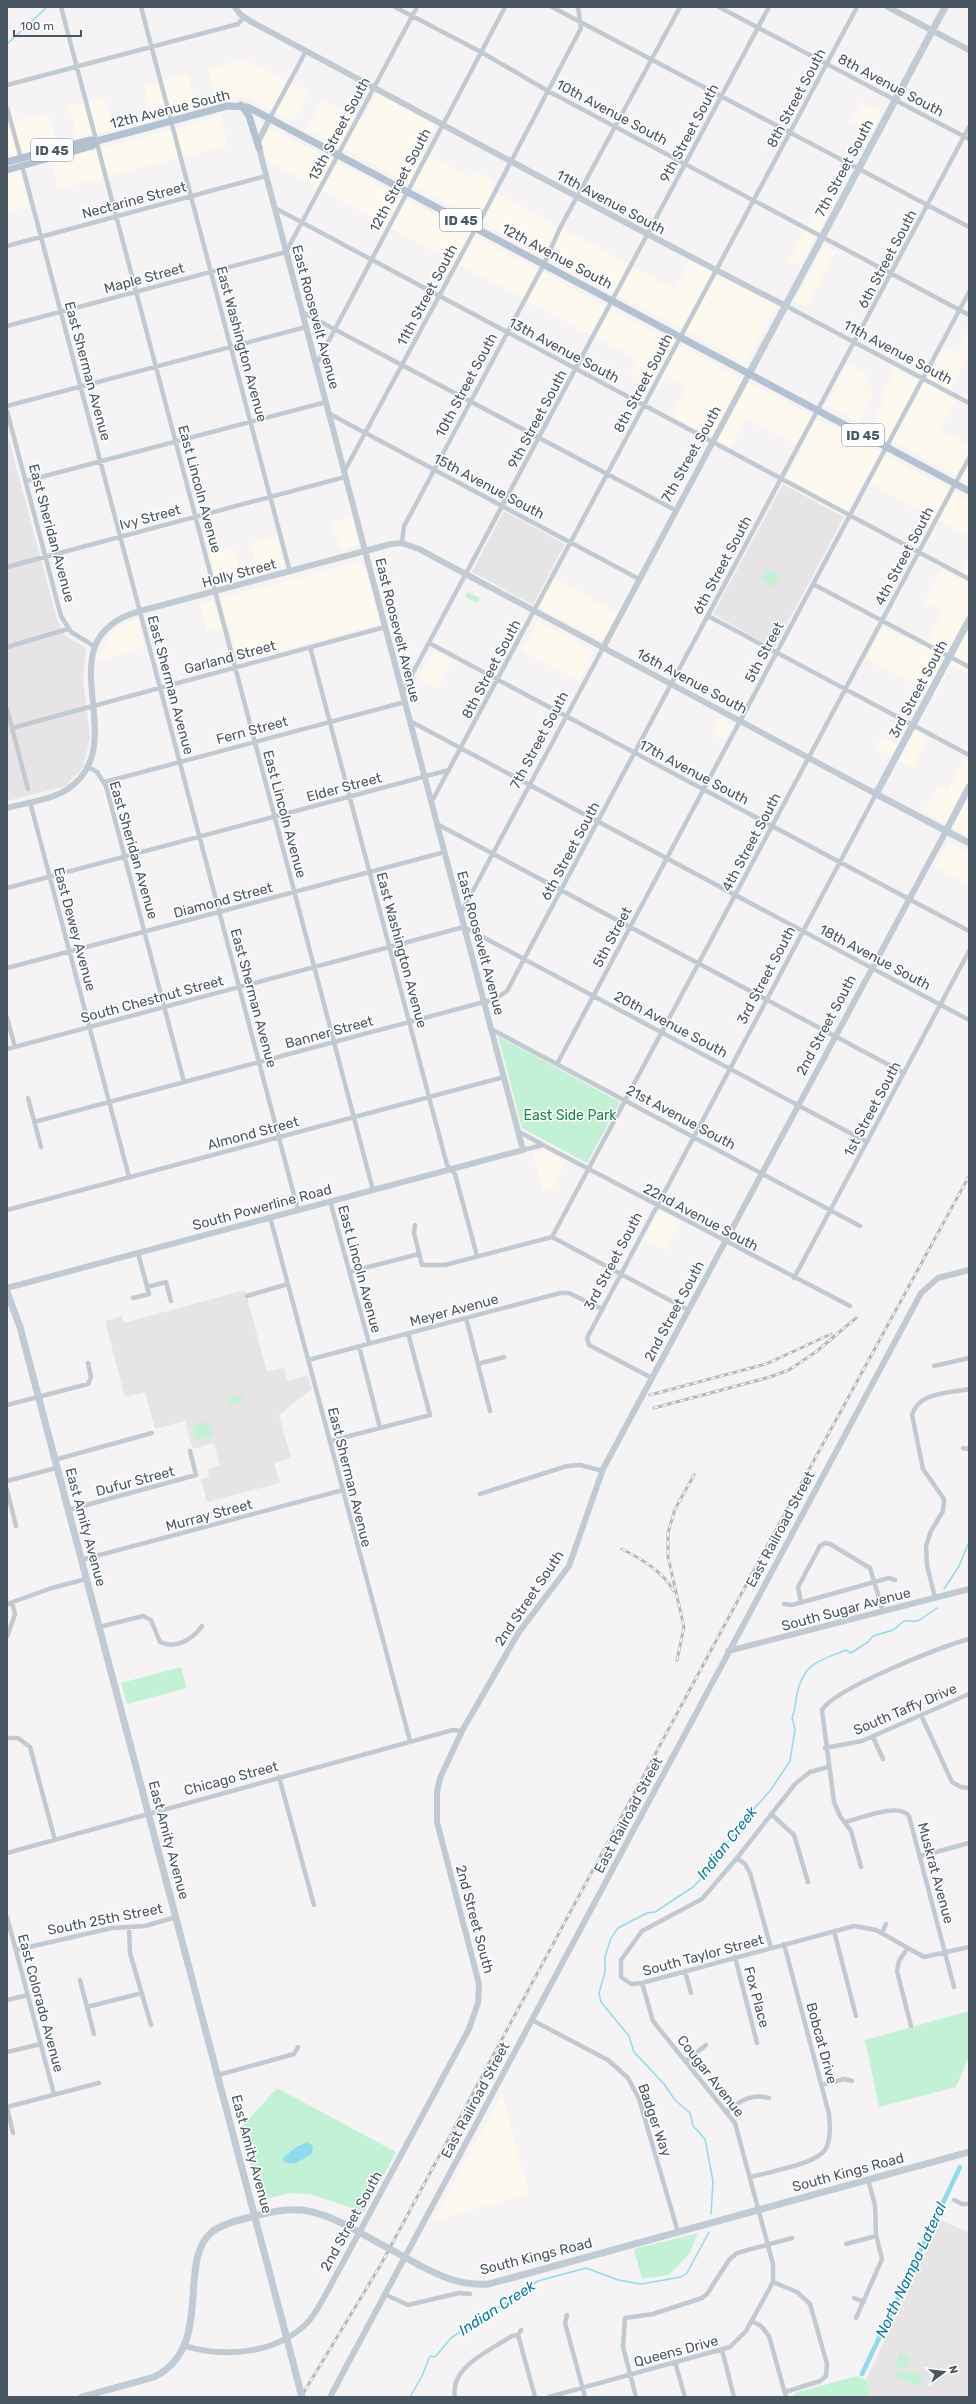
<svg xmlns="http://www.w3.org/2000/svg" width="976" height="2404" font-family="Rubik,sans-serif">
<rect width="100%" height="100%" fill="#f5f3f3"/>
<!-- commercial -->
<path fill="#fdf9ef" d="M244,59L309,92L294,122L250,99L236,97L217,101L208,69Z
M188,74L197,107L152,119L144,86Z
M376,93L436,124L422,152L470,177L473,171L495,182L491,190L674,289L690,259L777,305L748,361L743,362L307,129L323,100L362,121Z
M104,97L113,129L77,139L69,107Z
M862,102L882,113L872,133L851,121Z
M48,113L57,144L7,158V123Z
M221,116L228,145L59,189L52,162Z
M269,128L327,157L969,500V537L864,480L844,517L783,484L802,448L746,418L731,448L672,416L687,387L666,375L659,388L630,373L637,360L267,161L262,142Z
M20,170L29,206L7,212V174Z
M824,195L835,201L800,266L789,260Z
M824,246L835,252L806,307L795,302Z
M969,329V361L966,359L947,395L955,400L939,429L969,445V483L869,429L884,400L881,398L896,369L924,383L944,347L956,354Z
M847,364L869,376L862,388L873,394L858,423L827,405Z
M352,517L358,545L340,550L332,522Z
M277,537L284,565L252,574L253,565L256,564L250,544Z
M233,548L241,577L217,583L210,555Z
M969,559V674L951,664L935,695L866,658L883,626L920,646L924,639L927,640L942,612L924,602L942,569L959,578Z
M359,562L362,564L369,581L380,624L238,662L221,598Z
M549,575L624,617L610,644L533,605Z
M213,600L221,628L207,632L200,604Z
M137,618L144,648L97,661L111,634L123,624Z
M538,620L594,652L579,681L522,651Z
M434,651L452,661L437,689L418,679Z
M721,718L733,725L725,740L712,734Z
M914,730L928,738L912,767L876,748L882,737L904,748Z
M965,758L969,760V836L923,812L939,785L948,790Z
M948,841L969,853V885L935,867Z
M544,1150L566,1161L551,1190L543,1192L533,1153Z
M660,1211L680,1222L665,1250L645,1239Z
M502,2093L529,2194L433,2221Z"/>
<!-- education -->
<path fill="#e6e4e5" d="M7,433L57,619L65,636L84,647L86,651L83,679L90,737L83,767L66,786L7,801Z
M783,484L844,517L774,648L713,614Z
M504,511L565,544L533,605L472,572Z
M245,1290L267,1372L284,1368L287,1381L308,1375L312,1389L279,1415L291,1458L274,1463L280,1483L207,1502L201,1479L209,1477L208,1469L220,1465L214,1443L193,1449L185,1421L155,1429L145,1392L125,1397L105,1321L122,1316L124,1323Z
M941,2220L969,2233V2397H870L866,2380Z"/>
<!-- green -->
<path fill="#c3f1d5" d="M767,568L780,575L774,587L761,580Z
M468,592L480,598L477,603L465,597Z
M498,1036L620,1102L587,1163L522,1128Z
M241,1395L243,1402L230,1405L228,1398Z
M210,1421L213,1436L196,1440L193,1426Z
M181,1667L187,1688L127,1704L121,1683Z
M969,2011V2057L956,2087L879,2107L865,2040Z
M277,2088L396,2152L364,2212L310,2194L289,2193L262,2200L239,2130Z
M698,2233L690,2253L669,2275L642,2279L634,2249Z
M900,2353L911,2358L908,2364L897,2359Z
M897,2360L908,2365L905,2371L894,2366Z
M899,2371L906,2374L914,2371L924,2377L919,2386L896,2376Z
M857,2376L866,2380L870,2397H792L795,2393Z"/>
<!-- water -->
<path fill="#90daee" d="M307,2142L313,2146L312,2154L294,2164L284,2162L283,2158L295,2148Z"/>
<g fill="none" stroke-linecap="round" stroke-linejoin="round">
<!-- stream -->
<path stroke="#90daee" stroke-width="1.5" d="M7,44L47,7
M944,1589L959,1566L969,1542
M711,2214L713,2181L705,2139L693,2126L690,2113L675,2100L664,2084L634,2052L629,2036L601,2002L599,1993L605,1972V1957L611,1938L618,1928L647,1913L655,1912L693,1887L704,1876L742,1822L770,1791L790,1761L795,1729L792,1717C796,1709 795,1702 797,1694C804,1662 819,1661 846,1650L851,1653L868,1642L873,1636L893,1630L904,1621H918L937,1608
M410,2397L422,2376L430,2356L435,2357L451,2338L538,2281L586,2268L618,2280L641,2284L681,2277L687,2273L709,2232"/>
<!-- canal -->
<path stroke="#90daee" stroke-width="4.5" d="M862,2374L960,2167"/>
<!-- minor -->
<path stroke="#c1cad2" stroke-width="4.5" d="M61,7L373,1190
M141,7L290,572
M395,7L481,52L548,91L969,315
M552,7L969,227
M719,7L969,139
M7,85L238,24L244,17
M7,108L21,158
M270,118L306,51
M22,165L298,1210
M275,208L969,579
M7,246L266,176
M786,306L969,403
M302,312L675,510
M7,326L286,252L417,7
M316,365L505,7
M7,406L306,327
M7,411L61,616L71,632L94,646
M328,413L639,579
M344,472L484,213L581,28L578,7
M26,481L326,402
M402,543L404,526L416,504L544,264L560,228L680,7
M7,567L345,477
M813,584L969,667
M708,616L969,755
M429,643L969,931
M7,647L68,629
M310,647L447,1165L455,1174L477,1256
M402,693L769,7
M7,709L28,789
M410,721L969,1020
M12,728L385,627
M88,767L97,772L106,786L184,1082
M105,782L405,702
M30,802L129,1177
M431,803L857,7
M437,824L904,1073
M7,888L449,770
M461,913L603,648
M7,968L445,852
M7,1018L15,1047
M491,1029L860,1226
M7,1049L464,927L867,1142
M557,1064L969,292
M28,1098L41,1147
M34,1122L484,1002L497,998L507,991L969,127
M518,1131L543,1145
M523,1150L543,1145L850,1306
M330,1201L369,1343
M7,1210L504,1077
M270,1217L410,1741
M415,1225L414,1233L422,1265H445L552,1237
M552,1237L969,458
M552,1237L688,1310
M349,1272L419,1254
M794,1278L969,951
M147,1287L166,1282L171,1301
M247,1296L288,1284
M133,1298L149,1294L138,1253
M466,1318L490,1411
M359,1346L380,1428
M308,1360L560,1293H569L602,1309
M478,1364L504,1357
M934,1366L969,1358
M652,1378L589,1345L587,1338L876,794
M7,1405L88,1384L91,1377L88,1363
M330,1441L430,1415L408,1333
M963,1448L969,1449
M54,1460L152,1433
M7,1481L56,1468
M7,1490L16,1526
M480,1494L567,1466L580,1465L603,1471
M68,1510L196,1475L190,1451
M81,1560L343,1490
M935,1598L927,1565L926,1546L931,1531L943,1511L944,1499L923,1469L912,1415C918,1392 950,1393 969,1389
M801,1603L798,1587L820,1546L825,1543L830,1544L870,1568L883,1611
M7,1604L52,1588L86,1579
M784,1604L792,1605L889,1578L895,1580
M99,1627L143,1616L151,1620L160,1642C175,1650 193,1639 202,1626
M7,1637L15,1614L12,1603
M921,1715L952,1782L961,1787L969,1788
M873,1737L883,1759
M7,1738H18L30,1747L55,1840
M825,1748L862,1741L969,1694
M828,1767L810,1772L795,1784L737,1858L702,1899L642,1931L621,1960V1977L631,1984L642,1983L854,1926L876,1930L924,1957L969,1947
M279,1777L314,1905
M771,1814L794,1835L808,1882
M846,1822C862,1818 898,1802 909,1816L954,1987
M7,1853L453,1730L462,1731
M921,1856L969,1843
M737,1858L745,1864L750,1873L771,1948
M861,1867L851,1831L840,1816L834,1802L822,1710C835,1688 941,1647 969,1639
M7,1917L54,2094
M129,1927L130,1953L151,2025
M834,1931L856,2016
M882,1933L886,1924
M907,1949L899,1961L897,1971L911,2026
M16,1950L112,1928L145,1926L176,1917
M735,1957L757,2043
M685,1971L691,1993
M80,1980L94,2034
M7,2000L28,1995
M87,2007L142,1993
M532,2020L608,2060L628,2078L639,2099L678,2232
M7,2052L41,2044
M686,2061L706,2045
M218,2075L294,2054L298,2047
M821,2085L844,2079L852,2081
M727,2111C740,2101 752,2093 769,2098
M13,2133L7,2107L99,2083
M751,2177C768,2172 819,2164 826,2148C831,2138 830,2125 829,2114L784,1944
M954,2200L962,2204H969
M846,2244L876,2236
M773,2282L797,2292L810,2304L827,2364L826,2376L820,2381L785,2392
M384,2294L408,2305L459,2293L470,2294
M854,2298L864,2302
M567,2315L565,2323L585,2397
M856,2318L882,2259L876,2235L875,2205L868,2180
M751,2321L761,2326L769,2336L786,2397
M518,2335L521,2330
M722,2350L734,2397
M675,2362L685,2397
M455,2397C449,2367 491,2350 512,2336L518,2335L535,2397
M549,2397L730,2347L746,2331L773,2282V2264L735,2123L653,2021L642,1983
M636,2397L623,2347L625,2318L653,2314L702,2298L707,2294L729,2260L737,2253L792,2238"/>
<!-- tertiary -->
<path stroke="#c1cad2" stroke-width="6" d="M235,7L240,14L250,21C428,116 605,214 786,306
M888,7L969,50
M603,648L749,374
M7,808C26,803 51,800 68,789C137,741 39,640 140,611L391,544L402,543L419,549L876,794
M7,1288L523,1150L261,156L258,142L270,118
M728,1651L969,1589
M185,2346C225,2358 276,2354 307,2323C315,2315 320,2304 326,2294L469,2029L478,2003L479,1984L437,1822V1792L440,1778L462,1731L519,1632L569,1566L603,1469L946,831
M330,2397L921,1293L938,1278L969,1270"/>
<!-- secondary -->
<path stroke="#c1cbd6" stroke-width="7" d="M749,374L945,7
M969,620L876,794L969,843
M946,831L969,787
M7,1292L20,1327L282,2320
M419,2265C442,2277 462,2286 489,2284L969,2152
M82,2397L154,2377C216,2347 175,2260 213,2231C226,2222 244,2219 259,2215C295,2206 312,2208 346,2225"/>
<!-- primary -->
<path stroke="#b3c2d1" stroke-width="7" d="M241,105L249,116L259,148
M7,162L90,140L97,141
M7,170L92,146L97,141L227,106L248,107L969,491"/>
<!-- rail casing -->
<g stroke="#b5b8bd" stroke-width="3">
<path id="rail" d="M650,1395L766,1364L831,1334
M654,1408L770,1377L789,1370L817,1351L856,1318
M622,1549C643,1560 661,1570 674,1591
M677,1660L684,1627L668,1557V1533L675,1509L694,1475
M301,2397L380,2266L752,1574L969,1176"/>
</g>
<!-- rail -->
<use href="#rail" stroke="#fff" stroke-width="1.5" stroke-dasharray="4.5" stroke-linecap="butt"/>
<!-- secondary-bridge -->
<path stroke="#c1cbd6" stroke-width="7" d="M346,2225L419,2265
M282,2320L302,2397"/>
</g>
<g text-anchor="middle" stroke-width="3" stroke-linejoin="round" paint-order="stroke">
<!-- shield labels -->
<g fill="#fff" stroke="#808990" stroke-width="1">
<rect x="31" y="139" width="42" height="22" rx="3"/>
<rect x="440" y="209" width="42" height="22" rx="3"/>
<rect x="842" y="424" width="42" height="22" rx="3"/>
</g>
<g font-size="13" font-weight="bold" fill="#4a5661">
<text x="52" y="155">ID 45</text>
<text x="461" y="225">ID 45</text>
<text x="863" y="440">ID 45</text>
</g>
<!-- street labels -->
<g font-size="14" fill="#4a5661" stroke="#fff">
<text transform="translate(891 85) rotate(28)" y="5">8th Avenue South</text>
<text transform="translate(796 98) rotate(-62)" y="5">8th Street South</text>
<text transform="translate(170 109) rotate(-14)" y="5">12th Avenue South</text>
<text transform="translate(612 112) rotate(28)" y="5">10th Avenue South</text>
<text transform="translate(339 129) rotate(-62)" y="5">13th Street South</text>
<text transform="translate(689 133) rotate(-62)" y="5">9th Street South</text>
<text transform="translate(844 168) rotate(-62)" y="5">7th Street South</text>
<text transform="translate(400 180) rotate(-62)" y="5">12th Street South</text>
<text transform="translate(134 200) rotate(-15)" y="5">Nectarine Street</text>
<text transform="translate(611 202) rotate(28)" y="5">11th Avenue South</text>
<text transform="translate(557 256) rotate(28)" y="5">12th Avenue South</text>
<text transform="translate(887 259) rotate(-62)" y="5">6th Street South</text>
<text transform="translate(144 278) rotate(-15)" y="5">Maple Street</text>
<text transform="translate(427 295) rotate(-62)" y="5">11th Street South</text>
<text transform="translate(316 317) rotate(75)" y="5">East Roosevelt Avenue</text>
<text transform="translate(242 344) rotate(75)" y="5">East Washington Avenue</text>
<text transform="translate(564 350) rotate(28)" y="5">13th Avenue South</text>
<text transform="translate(898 352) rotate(28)" y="5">11th Avenue South</text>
<text transform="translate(88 371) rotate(75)" y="5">East Sherman Avenue</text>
<text transform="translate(643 383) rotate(-62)" y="5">8th Street South</text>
<text transform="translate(466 385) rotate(-62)" y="5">10th Street South</text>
<text transform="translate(537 419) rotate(-62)" y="5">9th Street South</text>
<text transform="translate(691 454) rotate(-61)" y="5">7th Street South</text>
<text transform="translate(489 486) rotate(28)" y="5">15th Avenue South</text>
<text transform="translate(200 489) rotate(75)" y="5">East Lincoln Avenue</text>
<text transform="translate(150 517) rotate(-15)" y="5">Ivy Street</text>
<text transform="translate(52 533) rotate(75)" y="5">East Sheridan Avenue</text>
<text transform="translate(904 556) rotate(-62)" y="5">4th Street South</text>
<text transform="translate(722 565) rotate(-62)" y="5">6th Street South</text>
<text transform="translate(239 573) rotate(-15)" y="5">Holly Street</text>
<text transform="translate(398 630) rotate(76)" y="5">East Roosevelt Avenue</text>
<text transform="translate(764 652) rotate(-62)" y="5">5th Street</text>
<text transform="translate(230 657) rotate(-15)" y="5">Garland Street</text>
<text transform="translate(491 669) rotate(-62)" y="5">8th Street South</text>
<text transform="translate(692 681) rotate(28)" y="5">16th Avenue South</text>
<text transform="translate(171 685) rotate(75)" y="5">East Sherman Avenue</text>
<text transform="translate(918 689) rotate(-62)" y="5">3rd Street South</text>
<text transform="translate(252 730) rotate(-15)" y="5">Fern Street</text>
<text transform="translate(539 740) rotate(-62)" y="5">7th Street South</text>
<text transform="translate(694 772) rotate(28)" y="5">17th Avenue South</text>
<text transform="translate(344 787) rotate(-15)" y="5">Elder Street</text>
<text transform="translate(285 814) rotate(75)" y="5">East Lincoln Avenue</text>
<text transform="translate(751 842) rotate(-62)" y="5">4th Street South</text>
<text transform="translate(134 850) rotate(74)" y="5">East Sheridan Avenue</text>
<text transform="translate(570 851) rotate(-62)" y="5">6th Street South</text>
<text transform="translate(223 900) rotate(-15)" y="5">Diamond Street</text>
<text transform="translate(75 929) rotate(75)" y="5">East Dewey Avenue</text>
<text transform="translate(612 937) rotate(-62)" y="5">5th Street</text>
<text transform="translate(481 943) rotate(75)" y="5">East Roosevelt Avenue</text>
<text transform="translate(402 950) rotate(75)" y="5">East Washington Avenue</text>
<text transform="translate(875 957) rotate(28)" y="5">18th Avenue South</text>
<text transform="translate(766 975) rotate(-62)" y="5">3rd Street South</text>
<text transform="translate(254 998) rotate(75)" y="5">East Sherman Avenue</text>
<text transform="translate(152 999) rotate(-15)" y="5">South Chestnut Street</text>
<text transform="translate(671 1024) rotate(28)" y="5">20th Avenue South</text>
<text transform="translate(826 1025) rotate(-62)" y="5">2nd Street South</text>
<text transform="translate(329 1032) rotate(-15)" y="5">Banner Street</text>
<text transform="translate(872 1109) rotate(-62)" y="5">1st Street South</text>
<text transform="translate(681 1117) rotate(28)" y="5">21st Avenue South</text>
<text transform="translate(253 1133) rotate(-15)" y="5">Almond Street</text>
<text transform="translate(262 1207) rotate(-15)" y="5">South Powerline Road</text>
<text transform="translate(701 1217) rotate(28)" y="5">22nd Avenue South</text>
<text transform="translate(613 1261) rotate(-62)" y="5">3rd Street South</text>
<text transform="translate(360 1269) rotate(75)" y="5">East Lincoln Avenue</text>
<text transform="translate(454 1310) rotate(-15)" y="5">Meyer Avenue</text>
<text transform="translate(674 1311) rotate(-62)" y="5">2nd Street South</text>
<text transform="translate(350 1477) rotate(76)" y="5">East Sherman Avenue</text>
<text transform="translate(135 1481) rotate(-15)" y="5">Dufur Street</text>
<text transform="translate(209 1515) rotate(-15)" y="5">Murray Street</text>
<text transform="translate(86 1527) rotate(75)" y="5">East Amity Avenue</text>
<text transform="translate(780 1529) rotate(-62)" y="5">East Railroad Street</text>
<text transform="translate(529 1598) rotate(-56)" y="5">2nd Street South</text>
<text transform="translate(846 1609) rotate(-15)" y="5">South Sugar Avenue</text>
<text transform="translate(905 1709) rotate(-23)" y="5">South Taffy Drive</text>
<text transform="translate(231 1778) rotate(-15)" y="5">Chicago Street</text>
<text transform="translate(628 1815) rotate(-62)" y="5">East Railroad Street</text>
<text transform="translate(169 1840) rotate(75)" y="5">East Amity Avenue</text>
<text transform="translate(936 1873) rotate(75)" y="5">Muskrat Avenue</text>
<text transform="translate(105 1919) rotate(-11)" y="5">South 25th Street</text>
<text transform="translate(475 1919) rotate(75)" y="5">2nd Street South</text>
<text transform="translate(703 1955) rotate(-15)" y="5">South Taylor Street</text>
<text transform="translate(757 1997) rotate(75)" y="5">Fox Place</text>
<text transform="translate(41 2003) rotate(75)" y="5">East Colorado Avenue</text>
<text transform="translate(822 2043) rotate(75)" y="5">Bobcat Drive</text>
<text transform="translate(711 2076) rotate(52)" y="5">Cougar Avenue</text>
<text transform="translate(475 2100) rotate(-62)" y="5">East Railroad Street</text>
<text transform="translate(655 2120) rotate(71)" y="5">Badger Way</text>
<text transform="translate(252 2154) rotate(75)" y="5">East Amity Avenue</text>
<text transform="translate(848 2172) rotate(-15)" y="5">South Kings Road</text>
<text transform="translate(351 2221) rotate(-61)" y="5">2nd Street South</text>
<text transform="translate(536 2256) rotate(-14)" y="5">South Kings Road</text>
<text transform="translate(676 2351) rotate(-15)" y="5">Queens Drive</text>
</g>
<!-- park labels -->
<g font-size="14" fill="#17864f" stroke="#fff">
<text x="570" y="1120">East Side Park</text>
</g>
<!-- water labels -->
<g font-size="15" font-style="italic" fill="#0c7c9b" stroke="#fff">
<text transform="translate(727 1843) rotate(-52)" y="5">Indian Creek</text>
<text transform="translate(911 2270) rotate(-65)" y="5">North Nampa Lateral</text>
<text transform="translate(497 2308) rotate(-33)" y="5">Indian Creek</text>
</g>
</g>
<!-- border -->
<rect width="976" height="2404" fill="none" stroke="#4a5661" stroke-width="16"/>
<!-- north arrow -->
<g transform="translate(944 2372) rotate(75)" stroke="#ffffff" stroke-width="3" paint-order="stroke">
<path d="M0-3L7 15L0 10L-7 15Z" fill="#4a5661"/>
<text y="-6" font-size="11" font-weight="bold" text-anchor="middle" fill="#4a5661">N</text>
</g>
<!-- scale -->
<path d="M14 30v6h67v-6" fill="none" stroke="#4a5661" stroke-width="2"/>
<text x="20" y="30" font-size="12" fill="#4a5661" stroke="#ffffff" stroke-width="3" paint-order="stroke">100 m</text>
</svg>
